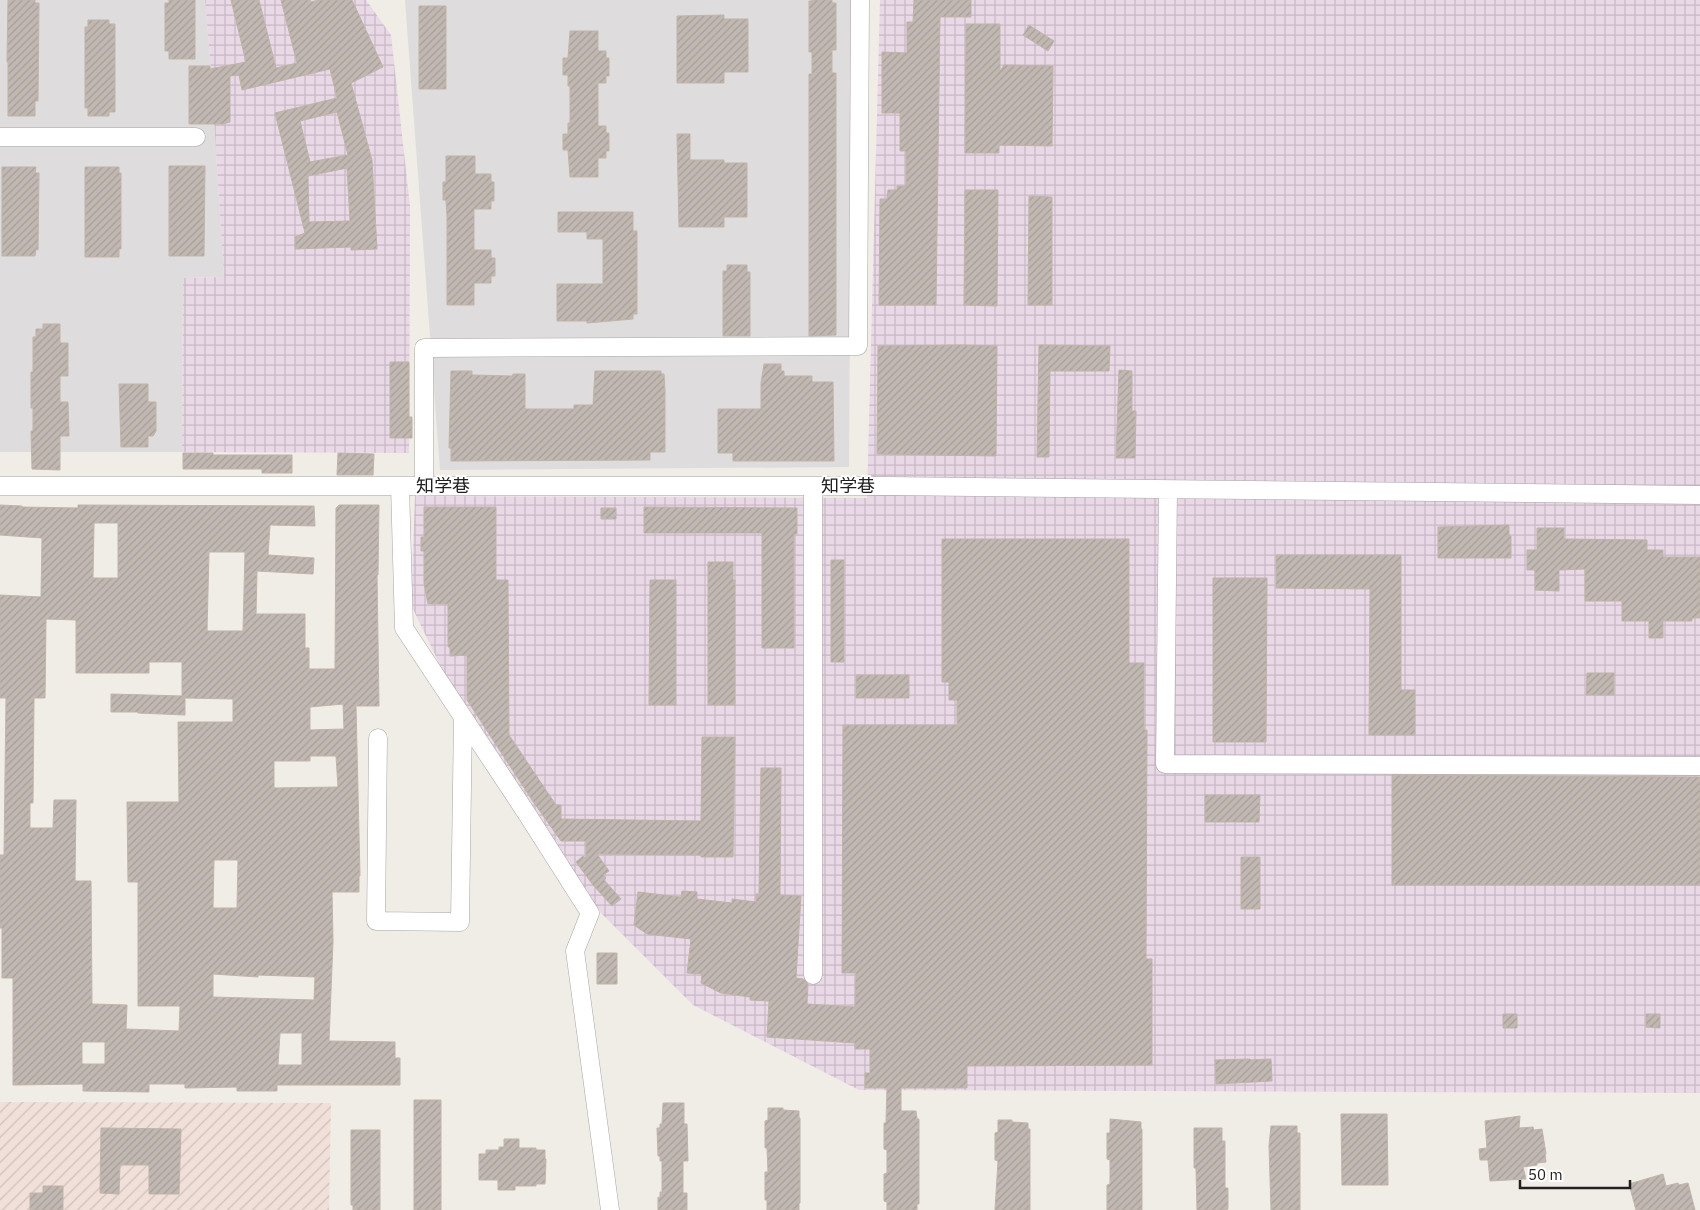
<svg xmlns="http://www.w3.org/2000/svg" width="1700" height="1210" font-family="'IBM Plex Sans','Noto Sans SC',sans-serif">
<defs>
<pattern id="industrial-grid" width="8" height="8" patternUnits="userSpaceOnUse" patternTransform="scale(1.25)"><rect width="8" height="8" fill="#e9d8e6"/><path d="M0 4h8M4 0v8" fill="none" stroke="#c8b9c5"/></pattern>
<pattern id="military-furrows" width="10" height="10" patternUnits="userSpaceOnUse" patternTransform="scale(1.25)"><rect width="10" height="10" fill="#f1e0da"/><path d="M-1 1l2-2M0 10L10 0M9 11l2-2" fill="none" stroke="#cec0bb"/></pattern>
<pattern id="building-hatch" width="6" height="6" patternUnits="userSpaceOnUse" patternTransform="scale(1.25)"><rect width="6" height="6" fill="#c1b8b2"/><path d="M-1 1l2-2M0 6l6-6M5 7l2-2" fill="none" stroke="#a69e99"/></pattern>
</defs>
<rect width="100%" height="100%" fill="#f0ece6"/>
<!-- residential -->
<path fill="#dedcdd" d="M0,0H205L210,57L224,277L183,278L182,452H0Z
M405,0H852L849,467L440,470Z"/>
<!-- industrial -->
<path fill="url(#industrial-grid)" d="M205,0H366L391,35L410,207L409,453L182,452L183,278L224,277L210,57Z
M880,0H1700V1093L859,1090L693,1005L584,896L466,719L411,605L415,496L867,498Z"/>
<!-- military -->
<path fill="url(#military-furrows)" d="M0,1102L331,1103L329,1210H0Z"/>
<!-- building -->
<path fill="url(#building-hatch)" stroke="#c1b3a9" fill-rule="evenodd" d="M8,0H35V3H39L38,101H35V116H8V62H7Z
M169,0H195V59H169V51H165V3H169Z
M231,0H259L276,68L297,63L281,0H310L311,2L320,0H352L383,67L351,83L372,160L377,249L351,250V247L295,249V237L305,233L275,113L337,98L330,69L242,90L239,75L230,76V122L223,124H189V66H210V69L246,62ZM337,112L348,155L310,162L300,121ZM347,168L350,221L309,222L308,176Z
M812,0H832V3H836V50H832V73H836V335L809,336V74H812V52H809V1H812Z
M914,0H971V17H940L936,305H879L880,199H887L888,190H897V186H906V151H900V113H882V52L907,53V22H913Z
M419,6H446V89H419Z
M724,15V19H748V72H724V83H677V16Z
M88,20H109V24H115V112H109V116H88V108H85V27H88Z
M966,24H1000V71L1004,65L1053,66L1052,146L999,145V153H965Z
M1029,25L1054,41L1048,51L1023,35Z
M570,31H598V51H606V58H609V76H606V83H598V126H606V133H609V151H606V158H598V177H570L568,150H563V134H568V123H570V86H568V75H563V58H568Z
M677,134H690V160H724V163H747V217H724V227H679Z
M446,156H475V174H491V182H494V201H491V209H474V250H491V258H495V276H491V283H474V305H447V216L446,200H443V182H446Z
M169,166H205L204,256H169Z
M2,167H36L35,173H39L38,250L36,249L35,256H2Z
M85,167H119V173H121V249H119V257H85Z
M965,190H998L997,306L964,305Z
M1029,196L1052,197V305H1028Z
M558,212H633V231H637V314H633V319L587,323V321H557V284H603V239H587V232H558Z
M727,265H747V272H750V336H723V271H727Z
M43,324H60V343H68V376H60V402H68L69,436H60V470L32,469L31,431H33V408H31V372H33V337H36V329H43Z
M961,345L997,346L996,456L877,454L878,346Z
M1039,345L1110,346L1109,371H1050L1049,457H1037Z
M390,362H409V417H412V438H390Z
M764,364H781V371H784V376H812V382H833L834,461H733V453H718V409H761V383Z
M1119,370L1132,371V411H1136L1135,458H1116Z
M451,371H472V375L512,376L513,374H525V409H574V405H593L595,371H661V374H664L665,390V452H650V460L451,461V448H449Z
M119,384H148V402H156V431L153,436H148V447H121Z
M183,453H213V455H292V473H262V469H183Z
M338,453L374,454L373,475H337Z
M0,505L22,506V507L78,508V505L314,506L315,526L270,525L268,555L314,558L313,574L257,571L256,614H305V648H309V669H335L336,508L339,505H379L378,575H377L379,706H356L360,876H359V892H332L333,941L329,1041L395,1042V1058H400V1085H277V1091H237V1087L185,1088V1084H149V1092L83,1091V1084L13,1085V978H2V928H0V855H4L6,698H0V595L41,597L42,538L0,535ZM94,523H118V578H93ZM209,552H245L243,631H207ZM46,619L76,620V673H149V662H182V696L111,694V712H138V713L185,715V698L233,699V722H178L179,802H127L128,882H138V1006H180L179,1031L126,1029L127,1005L92,1004L91,881H75L76,800H54L53,828H30V803H33L34,698H45ZM343,704L344,729L310,730V707ZM310,756H336L338,787L274,788V761H310ZM214,860H238L237,908H213ZM213,974L258,977V975L315,977L314,1000L213,997ZM280,1033H302V1065H278ZM82,1042H105V1064H82Z
M424,507H496V580H508L509,735L556,805H561V819L701,821L702,737H735L733,857H701V855L597,854L609,871L603,875L606,878L604,880L621,899L612,906L593,885L576,862L583,856L585,858L586,857V841H561L532,800L467,700V655L450,656V647H448V604H428L424,583V551H421V537H424Z
M644,507L797,508V534H794V648H762V533H644Z
M601,508H616V519H601Z
M1509,525V536H1511V558H1438V527Z
M1537,528H1564V539L1647,540V550H1663V557H1700V618H1692V621H1663V638H1649V621H1622V601H1585V569L1559,570V591L1535,590V570H1527V550H1537Z
M942,539H1129V663H1144V730H1147L1146,959H1152V1065L967,1066V1088H901V1111H916L917,1119H919V1204H917V1210H887V1202L884,1201V1174L887,1173V1150L884,1149V1123H886L887,1088H865V1073H870V1049H855V1043L767,1037L769,1001L750,1000V997L721,993L701,983L702,974L687,973L691,939L647,934L634,925L638,892L681,897L682,891L697,892V899L732,903V899L756,902V894H759L761,768H781L780,895L801,896L796,978L803,979L808,984L807,1004L855,1007L856,973H842L843,725H957V700H949V682H942Z
M1276,555H1401V690H1415V735H1369L1370,589L1276,588Z
M831,560H844V662H831Z
M708,562H733V580H735V705H708Z
M1213,578H1267L1266,742H1213Z
M650,580H676V705H649Z
M1587,673H1614V695H1586Z
M856,675H909V698H856Z
M1392,775L1700,777V885H1392Z
M1205,795H1260L1259,822H1205Z
M1241,857H1260V909H1241Z
M597,953H617V984H597Z
M1503,1014H1517V1028H1503Z
M1646,1014H1660V1028L1646,1027Z
M1250,1059V1060L1271,1059L1272,1081L1216,1084L1215,1060Z
M414,1100H441V1210H414Z
M663,1103H684V1124H687L688,1161H683V1193H687V1210H658V1197L660,1198V1192H662V1161H660V1156H658L657,1128H660V1124H662Z
M768,1108H783V1110L799,1111V1118H800V1203H799V1210H767V1200H765V1172H768L767,1148H765V1121L768,1120Z
M1341,1114H1387L1388,1185H1342Z
M1520,1116L1519,1128L1533,1127L1534,1130L1542,1129L1546,1154H1545L1546,1162L1537,1163V1165L1523,1167L1526,1179L1490,1181L1488,1160H1480L1479,1149L1487,1148L1485,1121Z
M1110,1119L1141,1122V1129H1142V1210H1107V1185L1110,1184V1160L1107,1159V1133H1110Z
M998,1120H1012V1122L1028,1123V1129H1030V1210H995L998,1161L995,1160V1133L998,1132Z
M1271,1126H1297V1133H1300V1210H1271L1269,1146Z
M101,1128L181,1129L179,1194H149V1165H120L119,1194L100,1193Z
M1194,1128H1222V1141H1225V1188H1228V1209L1226,1210H1197L1196,1168H1194Z
M351,1130H380V1210H353V1205H351Z
M504,1139H519V1148H536V1150H545V1159H546L545,1184H536V1186H515V1190H498V1180H479V1154H486V1150H499V1147H504Z
M1663,1174L1666,1186L1678,1183L1679,1185L1688,1183L1695,1210H1636L1629,1184Z
M43,1186H63V1210H30V1193H43Z"/>
<g fill="none" stroke-linecap="round" stroke-linejoin="round">
<!-- minor casing -->
<g stroke="#a7a7a7" stroke-width="19">
<path id="minor" d="M0,137H196
M0,486H887L1700,495
M400,486L404,628L527,814L590,913L575,951L610,1210
M424,486V348L858,346L860,0
M1168,490L1165,764L1700,766
M378,738L376,921L460,922L463,718
M813,975V486"/>
</g>
<!-- minor -->
<use href="#minor" stroke="#fff" stroke-width="18"/>
</g>
<g text-anchor="middle" stroke-width="4" stroke-linejoin="round" paint-order="stroke">
<!-- street labels -->
<g font-size="18" fill="#202020" stroke="#fff">
<text x="443" y="492">知学巷</text>
<text x="848" y="492">知学巷</text>
</g>
</g>
<!-- scale -->
<path d="M1520 1180v8h110v-8" fill="none" stroke="#202020" stroke-width="2.5"/>
<text x="1528" y="1180" font-size="15" fill="#202020" stroke="#ffffff" stroke-width="4" paint-order="stroke">50 m</text>
</svg>
